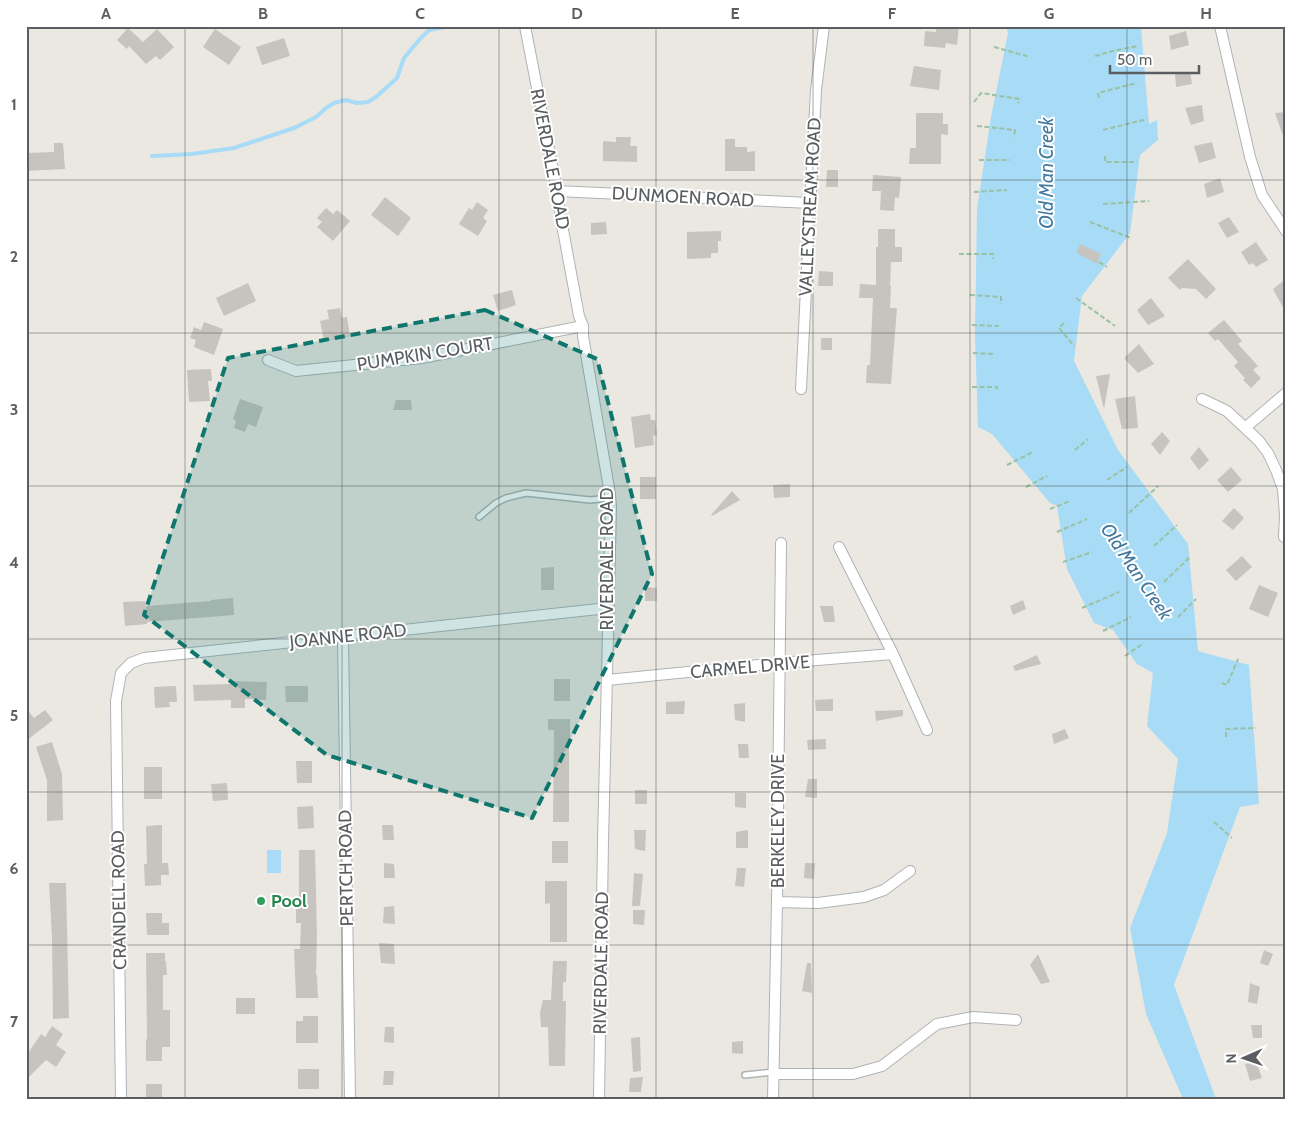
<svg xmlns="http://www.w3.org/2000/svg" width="1312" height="1125" font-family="Cabin,sans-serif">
<rect width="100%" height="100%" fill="#ebe8e2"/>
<!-- water -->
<path fill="#a7dbf6" d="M1006,26H1140L1141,28L1149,124L1157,120L1158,140L1140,155L1130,233L1082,296L1074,361L1118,450L1188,544L1198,651L1249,665L1259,804L1240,807L1174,985L1216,1099H1183L1146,1014L1130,928L1167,833L1178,759L1147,726L1153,673L1137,664L1113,630L1094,623L1067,569L1057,506L1050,503L992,434L978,427L975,335L977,209L991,117L1008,33Z
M267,850H281V873H267Z"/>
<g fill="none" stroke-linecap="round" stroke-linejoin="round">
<!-- stream -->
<path stroke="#a7dbf6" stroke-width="4" d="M152,156L192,154L234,148L294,128L316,117L326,108L334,103L346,100L357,103L368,102L376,97L397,78L404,58L419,40L429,30L450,26"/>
</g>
<!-- building -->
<path fill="#c7c3be" d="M936,26H959L957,45L946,43L945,48L924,46L925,31L936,32Z
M128,28L143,42L157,29L174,47L160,60L156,56L146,64L129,46L127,49L117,40Z
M215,29L241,47L229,65L203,47Z
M1186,31L1189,45L1171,50L1169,36Z
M284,38L290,56L262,65L256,47Z
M914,66L941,70L939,90L910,86Z
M1190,72L1192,84L1176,87L1175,74Z
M1202,105L1204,121L1191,125L1185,108Z
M1286,112V139H1284L1275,113Z
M916,113H943V124H948V135L941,134V164H909L910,148H916Z
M616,137H631L630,146H637V162L603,161V141L616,142Z
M725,139H735V147H747V152L755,151V171H725Z
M1212,142L1216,158L1199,163L1194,146Z
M54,143H63L65,169L26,171V153L54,152Z
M827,170H838V187H826Z
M873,175L901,177L899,198L895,197L894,211L880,210L881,191H872Z
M1220,178L1224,192L1207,198L1204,184Z
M385,197L411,218L398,236L371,215Z
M477,202L488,210L483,218L487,221L478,236L459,224L469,208L472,210Z
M326,208L333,214L337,210L350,221L333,241L317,227L322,222L317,218Z
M1229,217L1239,232L1227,238L1218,223Z
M606,222L607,234L591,235V223Z
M878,229H895V247H902V262H891L890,286H891L890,308H897L891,384L866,383L867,365H870L873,298H859L860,284L876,285V247H878Z
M721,231V241H718V253H711V258L687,259V232Z
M1256,242L1268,260L1256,267L1253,263L1249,265L1241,252Z
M1080,244L1101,254L1097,264L1077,253Z
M1188,259L1216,289L1206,299L1196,289L1182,288L1180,290L1168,278Z
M819,271L833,272V286H818Z
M1286,279V313L1273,289Z
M248,283L256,301L224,316L216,298Z
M512,290L516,305L498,311L493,295Z
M1151,298L1165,316L1148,325L1137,310Z
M340,308L342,318L347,317L350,336L324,341L320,321L329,319L327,310Z
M1224,320L1242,341L1238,344L1258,366L1253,370L1261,378L1251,388L1243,380L1245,378L1234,366L1238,362L1218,339L1215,341L1208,333Z
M204,322L223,329L214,355L194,347L196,340L190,338L194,327L201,330Z
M821,338H832V350H821Z
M1139,344L1154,364L1138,373L1124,358Z
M211,369L212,381H208L210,401L189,402L187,370Z
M1110,374L1104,409L1096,376Z
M1135,396L1138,428L1122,429L1115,399Z
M240,399L263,407L256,427L248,424L245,432L234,428L236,421L233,419Z
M396,400H411L412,410H393Z
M650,414L651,420H655L657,435L653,436L654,445L635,448L631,417Z
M1162,432L1170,441L1160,455L1151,444Z
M1199,447L1209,460L1199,470L1190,458Z
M1231,467L1242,480L1228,492L1217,480Z
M640,477H656V499H640Z
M790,484V497L774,498L773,485Z
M732,491L740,500L712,516L711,515Z
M1234,508L1244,518L1233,530L1222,521Z
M1242,556L1252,567L1236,581L1226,570Z
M554,567V590H541V568Z
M1259,585L1278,593L1268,617L1249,609Z
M645,587L657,588V601H645Z
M233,598L234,615L147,622V624L125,626L123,602L145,601L146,606L211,601V600Z
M1023,600L1026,609L1013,615L1010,606Z
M820,606H833L835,622H824Z
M1037,655L1041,664L1015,671L1013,666Z
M554,679H570V701H554Z
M232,681L267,682L266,700L245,699V708H231V700L194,701L193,685L232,684Z
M176,686L177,702H169L170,707L155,708L154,687Z
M285,686H308V702H286Z
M833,699V711H816L815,700Z
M685,701L684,714H666V702Z
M745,703V722L735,720L734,704Z
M26,708L34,718L45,710L53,720L26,741Z
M903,710V716L876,721L875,711Z
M548,719H570V741H569V822H553L554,730H548Z
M1065,729L1069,738L1054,744L1052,734Z
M826,739V749L808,750L807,740Z
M52,742L62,774L63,820L47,821V780L36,747Z
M738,744H748L749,758H739Z
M296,761H312V783H297Z
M144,767H162V799H144Z
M808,779H817V798L805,797Z
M227,783L228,800L213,801L211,784Z
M635,790H647V804H635Z
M735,793H746V808L735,807Z
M313,806L314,828L298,829L297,807Z
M162,825V863H168L169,875H161V885L145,886L144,864H147L146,826Z
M382,825H393L394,840H383Z
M634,830H646L645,851L635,849Z
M748,830V848H736V832Z
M552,841H568V863H552Z
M299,850H315L317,935L316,975H317L318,998H296L294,949H300L301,923H296V901H299Z
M384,863L394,864L395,878H384Z
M805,863H815L814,879L804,878Z
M737,868H746L744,887L735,886Z
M634,873L643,874L640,906H632Z
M545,881H567V942H550V903L545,904Z
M49,883H66L69,1018L53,1019L52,938Z
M394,906L395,924L383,923L384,907Z
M633,910H645L644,925L633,924Z
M146,913H162V923H169V935H147Z
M379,943L394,944L395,964L381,963Z
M1264,950L1273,954L1268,966L1260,963Z
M146,953H165V961H166L167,975H163V1010H170V1047H162V1061H146V1039H147Z
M1038,954L1050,982L1041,984L1030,965Z
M553,961H567L566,982H563V1001H566L565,1066H549L548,1027H541L540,1013L543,1000H551Z
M807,963H811L812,993L802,991Z
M1250,983L1260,987L1257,1004L1248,1002Z
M236,998H255V1014H236Z
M303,1016H318V1043H296V1021H303Z
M1251,1025H1262V1038H1253Z
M52,1026L63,1034L56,1045L66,1052L56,1067L46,1060L26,1080V1056L41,1034L45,1037Z
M385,1027H394V1043L384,1042Z
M640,1037L641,1071L633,1072L631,1038Z
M743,1041V1054L732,1053V1042Z
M1256,1061L1262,1078L1250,1081L1245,1064Z
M298,1069H319V1089H298Z
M384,1071H394L393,1085H383Z
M643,1077L641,1092H629L630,1078Z
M146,1084H162V1099H146Z"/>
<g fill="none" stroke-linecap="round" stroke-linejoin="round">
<!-- service casing -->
<g stroke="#afb3b6" stroke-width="8">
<path id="service" d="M479,517L496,503L506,498L526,493L590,500L610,498
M745,1075L773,1072"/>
</g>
<!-- minor casing -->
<g stroke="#afb3b6" stroke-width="12">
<path id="minor" d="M525,26L557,191L561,219L579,316L583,326V336L610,494L611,508L603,841L599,1099
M1220,26L1250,157L1262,195L1286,231
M557,191L810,203
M268,360L296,371L422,358L583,326
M801,389L816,90L824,26
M1202,399L1227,411L1259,441L1268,453L1276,470L1283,489L1285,515L1284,537
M1246,427L1286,393
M839,547L893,654L927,730
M343,637L350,1099
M607,680L779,663L893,654
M777,902L818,903L864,897L884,890L910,871
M774,1074H853L882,1066L937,1024L973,1017L1016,1020
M121,1099L116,701L121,673L131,663L144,658L608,608
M773,1099L777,902L781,543"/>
</g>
<!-- path -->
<path stroke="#9ac1a2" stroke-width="2" stroke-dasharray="5 2.5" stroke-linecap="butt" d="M994,47L1030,57
M1095,56L1113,51L1138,46
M1099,98L1098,93L1137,83
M974,102L981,93L1019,99L1018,103
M977,126L1015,130L1014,137
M1103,130L1147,119
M1105,156V162H1137
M979,160H1010
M974,192L1007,190
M1103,204L1149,201
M1090,222L1131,238
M959,254H993V259
M1099,262L1107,267
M970,295L1001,297V304
M1076,298L1115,326
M1064,323L1059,328L1074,346
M972,325L999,326
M973,353L992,354V358
M972,387H997V391
M1075,450L1088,439
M1007,465L1033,452
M1107,480L1127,467
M1026,487L1047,476
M1050,509L1070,501
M1129,513L1158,486
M1057,532L1087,519
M1154,546L1177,525
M1063,562L1092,552
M1164,582L1191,556
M1082,608L1119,592
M1178,617L1196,599
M1103,631L1131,617
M1125,656L1144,643
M1222,683L1227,685L1238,659
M1226,737V729L1256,728
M1214,822L1232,838"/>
<!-- service -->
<use href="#service" stroke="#fff" stroke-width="5"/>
<!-- minor -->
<use href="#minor" stroke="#fff" stroke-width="10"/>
</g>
<!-- marked area -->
<path fill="#0f766e" fill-opacity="0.2" stroke="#0f766e" stroke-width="4" stroke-dasharray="10 6" stroke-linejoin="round" d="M485,310L597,359L652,574L532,818L327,755L144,615L228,358Z"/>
<!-- grid -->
<path fill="none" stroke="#5a5e61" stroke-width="1" stroke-opacity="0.55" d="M185,26V1099M342,26V1099M499,26V1099M656,26V1099M813,26V1099M970,26V1099M1127,26V1099M26,180H1286M26,333H1286M26,486H1286M26,639H1286M26,792H1286M26,945H1286"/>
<!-- markers -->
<circle fill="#2e9e5b" stroke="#fff" stroke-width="2" cx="261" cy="901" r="5"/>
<g text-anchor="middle" stroke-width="4" stroke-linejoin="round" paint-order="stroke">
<!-- street labels -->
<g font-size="18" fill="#5a5e61" stroke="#fff">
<text transform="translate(550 159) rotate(79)" y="6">RIVERDALE ROAD</text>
<text transform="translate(683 197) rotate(3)" y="6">DUNMOEN ROAD</text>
<text transform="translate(810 207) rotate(-87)" y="6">VALLEYSTREAM ROAD</text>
<text transform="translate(425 354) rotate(-9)" y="6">PUMPKIN COURT</text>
<text transform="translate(607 559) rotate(-90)" y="6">RIVERDALE ROAD</text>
<text transform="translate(348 636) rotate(-6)" y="6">JOANNE ROAD</text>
<text transform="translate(750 667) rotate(-5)" y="6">CARMEL DRIVE</text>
<text transform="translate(778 821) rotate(-90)" y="6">BERKELEY DRIVE</text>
<text transform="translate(346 868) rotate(-91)" y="6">PERTCH ROAD</text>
<text transform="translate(119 900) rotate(-91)" y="6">CRANDELL ROAD</text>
<text transform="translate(601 963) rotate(-89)" y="6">RIVERDALE ROAD</text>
</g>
<!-- leisure labels -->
<g font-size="18" font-weight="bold" fill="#27864d" stroke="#fff" text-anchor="start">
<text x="271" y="907">Pool</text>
</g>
<!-- water labels -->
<g font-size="19" font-style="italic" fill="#44789d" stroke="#fff">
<text transform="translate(1046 173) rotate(-90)" y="7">Old Man Creek</text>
<text transform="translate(1137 571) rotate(56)" y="7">Old Man Creek</text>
</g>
</g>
<!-- border -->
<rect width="1312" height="1125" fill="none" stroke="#ffffff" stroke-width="55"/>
<!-- north arrow -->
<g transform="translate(1244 1058) rotate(268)" stroke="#ffffff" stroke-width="4" paint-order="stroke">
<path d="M0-4L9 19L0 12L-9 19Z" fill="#5a5e61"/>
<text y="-8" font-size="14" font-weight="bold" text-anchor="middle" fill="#5a5e61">N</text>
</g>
<!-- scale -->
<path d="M1110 65v8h89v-8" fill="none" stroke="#5a5e61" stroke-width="2.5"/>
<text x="1117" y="65" font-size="15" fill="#5a5e61" stroke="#ffffff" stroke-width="4" paint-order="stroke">50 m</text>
<rect x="28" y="28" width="1256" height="1070" fill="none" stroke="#5a5e61" stroke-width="2"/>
<g font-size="16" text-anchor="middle" font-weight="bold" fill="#5a5e61">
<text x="106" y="19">A</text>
<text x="263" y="19">B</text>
<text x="420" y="19">C</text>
<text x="577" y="19">D</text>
<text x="735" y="19">E</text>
<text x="892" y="19">F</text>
<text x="1049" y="19">G</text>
<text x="1206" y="19">H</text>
<text x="14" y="110">1</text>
<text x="14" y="262">2</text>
<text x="14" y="415">3</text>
<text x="14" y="568">4</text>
<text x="14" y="721">5</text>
<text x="14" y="874">6</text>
<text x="14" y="1027">7</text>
</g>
</svg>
